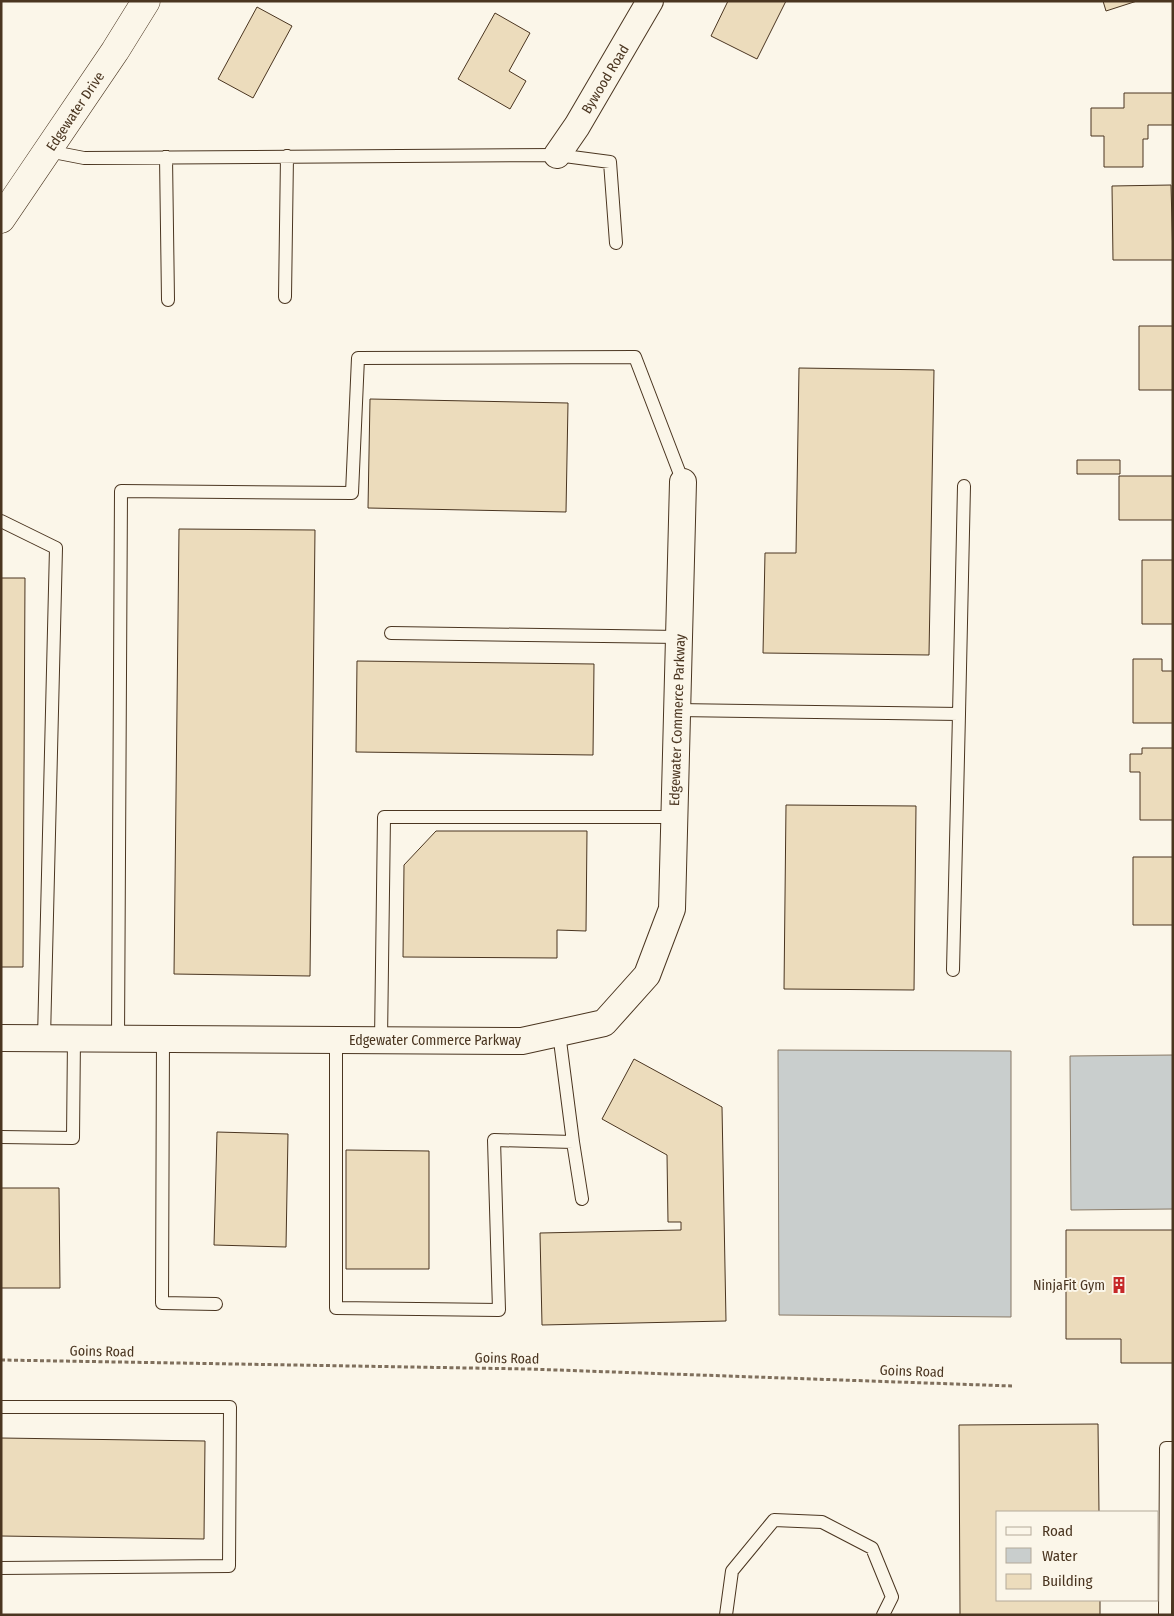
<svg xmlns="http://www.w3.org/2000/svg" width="1174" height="1616" font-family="'Fira Sans Condensed',sans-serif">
<rect width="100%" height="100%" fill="#fbf6e9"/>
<!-- water -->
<path fill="#c9cecd" stroke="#887966" d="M778,1050L1011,1051V1317L779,1315Z
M1173,1055V1209L1071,1210L1070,1056Z"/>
<!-- building -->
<path fill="#ecdcbc" stroke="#4a3520" d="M728,1H786L757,59L711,36Z
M1103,1H1137L1106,11Z
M257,7L292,26L253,98L218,79Z
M495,13L530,33L509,71L526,81L510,109L458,79Z
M1124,93H1173V125H1148V139H1143V167H1104V136H1091V108H1124Z
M1171,185L1173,260H1113L1112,186Z
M1139,326H1173V390H1139Z
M799,368L934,370L929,655L763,653L765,553H796Z
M370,399L568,403L566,512L368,508Z
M1077,460H1120V474H1077Z
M1119,476H1173V520H1119Z
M179,529L315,530L310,976L174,974Z
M1142,560H1173V624H1142Z
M1,578H25L23,967H1Z
M1133,659H1162V671H1173V723H1133Z
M357,661L594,664L593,755L356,752Z
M1142,748H1173V820H1140V772H1130V754H1142Z
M786,805L916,806L914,990L784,989Z
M436,831H587L586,931L557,930V958L403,957L404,865Z
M1133,857H1173V925H1133Z
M634,1059L722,1107L726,1321L542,1325L540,1233L681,1230V1222H668L667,1155L602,1119Z
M217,1132L288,1134L286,1247L214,1245Z
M346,1150L429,1151V1269H346Z
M1,1188H59L60,1288H1Z
M1066,1230H1173V1363H1121V1339H1066Z
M1098,1424L1099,1512H998V1600H1100V1615H960L959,1425Z
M1,1438L205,1441L204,1539L1,1536Z"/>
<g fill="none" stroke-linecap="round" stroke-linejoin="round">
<!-- lane casing -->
<g stroke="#4a3520" stroke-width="14">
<path id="lane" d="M48,151L84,158L557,155L610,162L616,243
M166,157L168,300
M285,297L287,156
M1,521L56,548L44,1038
M391,633L679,637
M677,710L959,714L964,486
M953,970L959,714
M118,1039L121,491L352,493L358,358L635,357L683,482
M163,1039L162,1303L216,1304
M336,1040V1308L499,1310L494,1140L573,1142L559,1033
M381,1040L384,817H674
M1,1137L73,1138L74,1038
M573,1142L582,1199
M1,1407H230L229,1566L1,1568
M726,1615L732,1571L774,1520L822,1522L872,1548L892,1597L883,1615
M1165,1615L1166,1448H1173"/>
</g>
<!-- street casing -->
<g stroke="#4a3520" stroke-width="28">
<path id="street" d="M557,155L577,126L650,1
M1,1038L522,1041L604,1023L647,975L672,909L683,482"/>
</g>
<!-- secondary casing -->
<g stroke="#4a3520" stroke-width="29">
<path id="secondary" d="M1,219L115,51L146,1"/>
</g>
<!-- path -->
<path stroke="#7f6f5c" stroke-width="3" stroke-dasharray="4 2.5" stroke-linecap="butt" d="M1,1360L528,1369L1012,1386"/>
<!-- lane -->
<use href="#lane" stroke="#fbf6e9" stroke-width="12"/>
<!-- street -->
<use href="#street" stroke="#fbf6e9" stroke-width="26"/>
<!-- secondary -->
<use href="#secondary" stroke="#fbf6e9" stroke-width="28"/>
</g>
<!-- icons -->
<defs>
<g id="building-bare" transform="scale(1.35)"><path d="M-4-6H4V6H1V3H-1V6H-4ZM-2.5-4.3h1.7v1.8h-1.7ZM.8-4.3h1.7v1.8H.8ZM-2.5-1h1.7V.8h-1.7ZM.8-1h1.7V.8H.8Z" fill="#c62828" stroke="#fbf6e9" stroke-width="2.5" paint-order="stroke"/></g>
</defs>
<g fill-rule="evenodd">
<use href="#building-bare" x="1119" y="1285"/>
</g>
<g text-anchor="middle" stroke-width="4" stroke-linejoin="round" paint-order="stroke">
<!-- street labels -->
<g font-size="14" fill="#4a3520" stroke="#fbf6e9">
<text transform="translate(605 79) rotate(-59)" y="5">Bywood Road</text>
<text transform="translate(75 111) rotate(-56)" y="5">Edgewater Drive</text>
<text transform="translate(677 720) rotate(-88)" y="5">Edgewater Commerce Parkway</text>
<text x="435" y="1045">Edgewater Commerce Parkway</text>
<text transform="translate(102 1351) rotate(1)" y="5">Goins Road</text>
<text transform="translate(507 1358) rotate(1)" y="5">Goins Road</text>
<text transform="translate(912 1371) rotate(2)" y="5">Goins Road</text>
</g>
<!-- poi labels -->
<g font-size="14" fill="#4a3520" stroke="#fbf6e9" text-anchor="end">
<text x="1105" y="1290">NinjaFit Gym</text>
</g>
</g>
<!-- border -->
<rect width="1174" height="1616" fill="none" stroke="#4a3520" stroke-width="5"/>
<!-- legend -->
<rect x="996" y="1511" width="162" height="90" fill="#fbf6e9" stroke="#b4a999"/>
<rect x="1006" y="1527" width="25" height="8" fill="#fbf6e9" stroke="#b4a999"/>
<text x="1042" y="1536" font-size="15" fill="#4a3520">Road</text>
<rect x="1006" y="1548" width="25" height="15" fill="#c9cecd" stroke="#b4a999"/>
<text x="1042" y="1561" font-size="15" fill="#4a3520">Water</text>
<rect x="1006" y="1574" width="25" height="15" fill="#ecdcbc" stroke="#b4a999"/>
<text x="1042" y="1586" font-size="15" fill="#4a3520">Building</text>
</svg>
